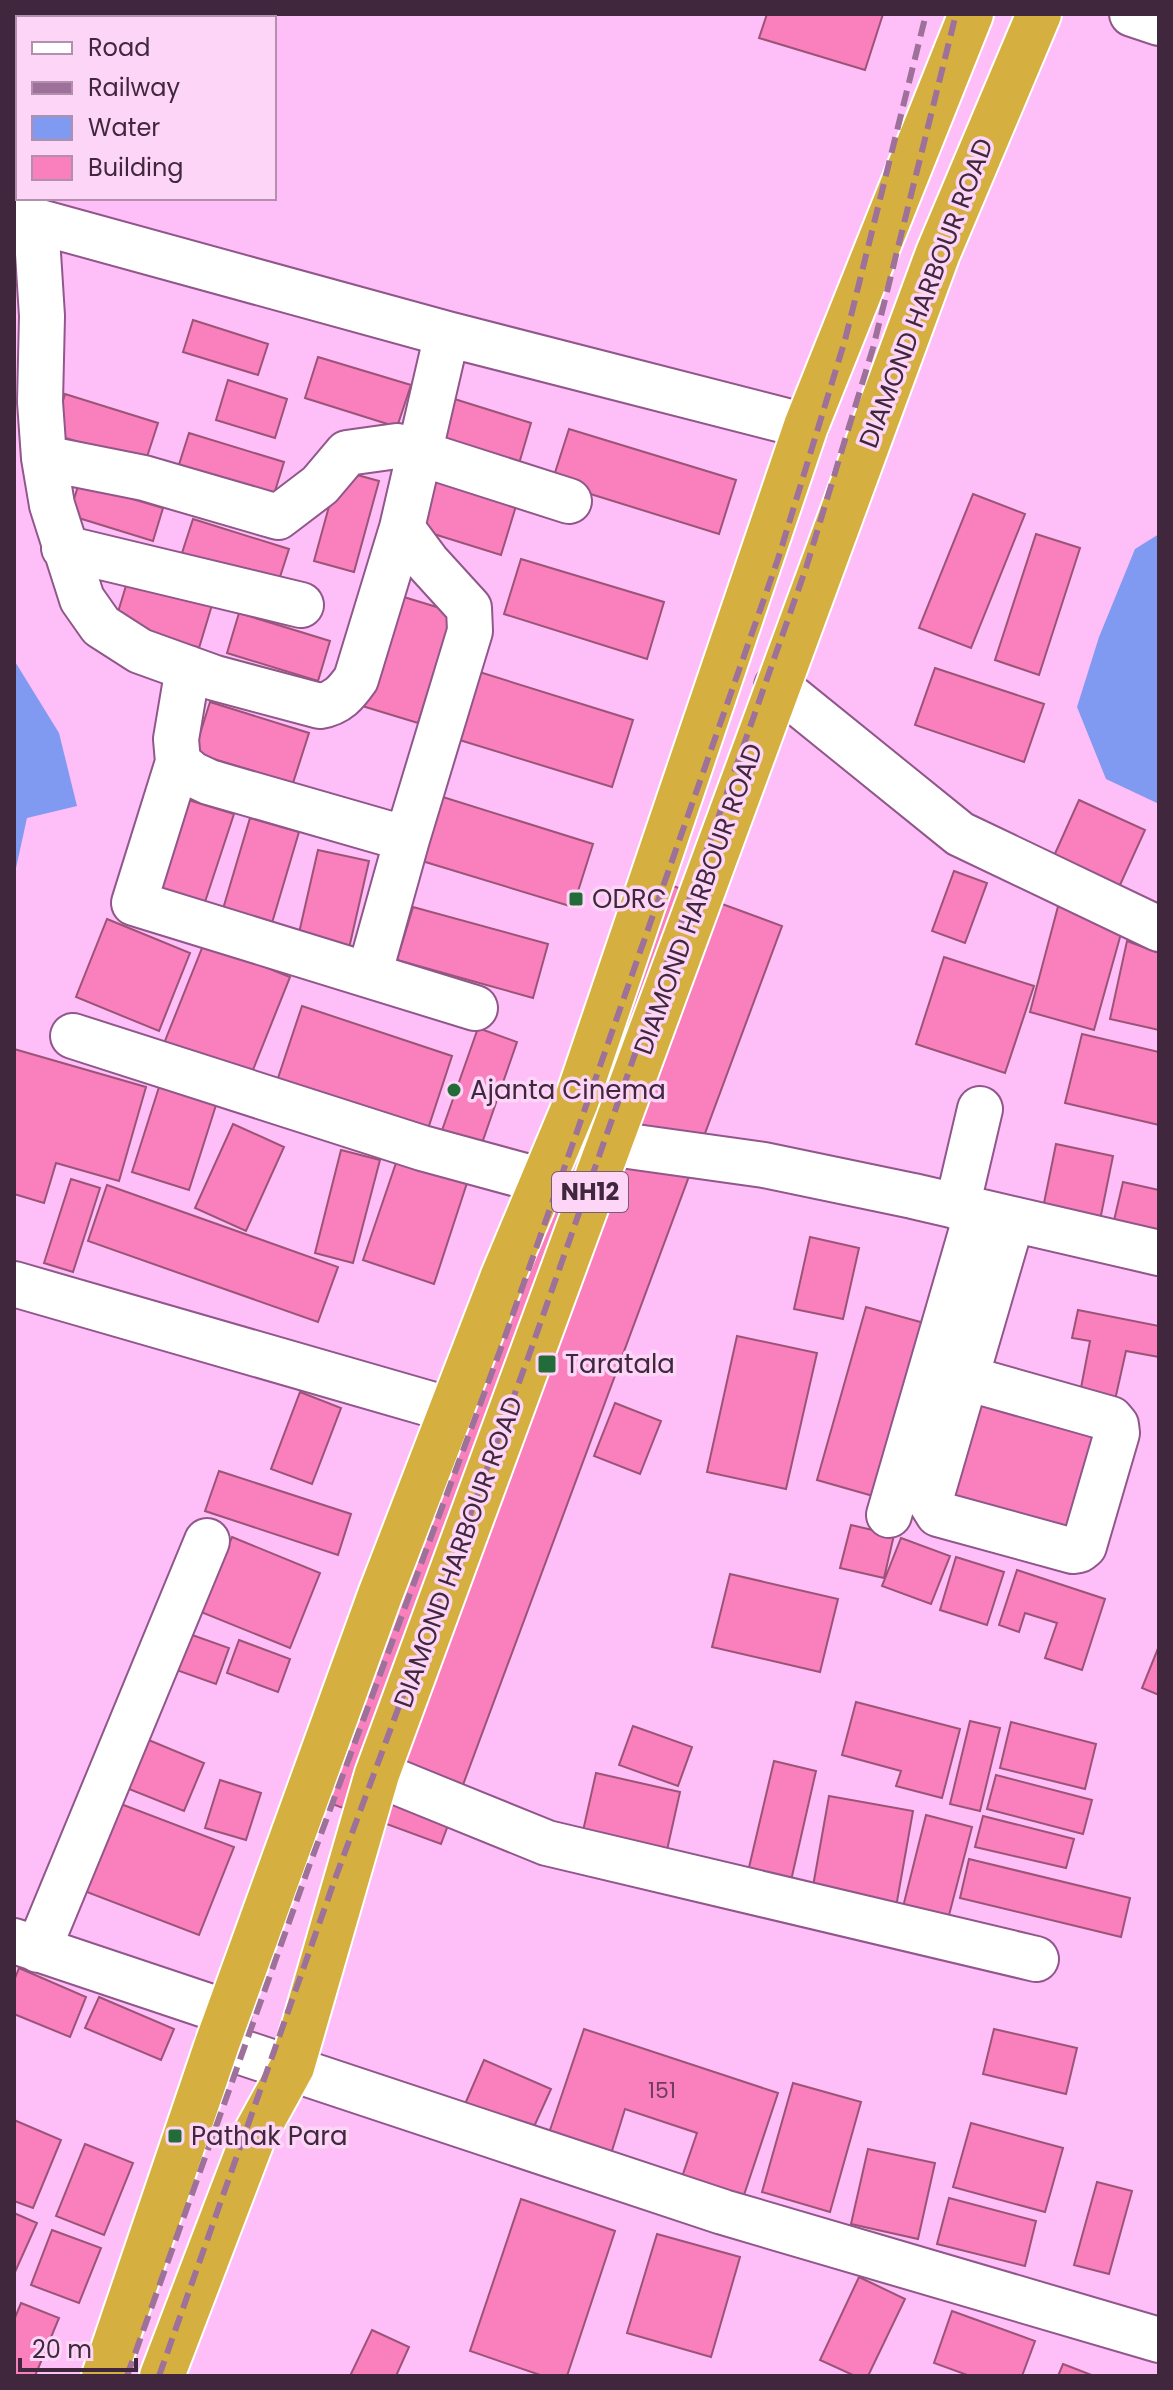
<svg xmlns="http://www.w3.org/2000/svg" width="1173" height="2390" font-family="Poppins,sans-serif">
<rect width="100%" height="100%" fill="#febef7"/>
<!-- water -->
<path fill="#819af1" d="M1159,534V804L1106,779L1077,707L1099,637L1135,549Z
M14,660L59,733L77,806L27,818L14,877Z"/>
<!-- building -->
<path fill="#fa80bd" stroke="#9b5477" stroke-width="2" d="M767,14H883L865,70L759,38Z
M14,98L18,100V180L14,179Z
M193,320L268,344L258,375L183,352Z
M318,357L411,385L397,427L305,398Z
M228,380L287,399L275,438L216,420Z
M65,394L158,423L145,463L53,434Z
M448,397L531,423L518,467L434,440Z
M569,429L736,480L719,534L552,482Z
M189,433L284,462L271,504L176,474Z
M339,470L379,481L354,572L314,561Z
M420,476L516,506L501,555L405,525Z
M79,483L163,508L153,541L69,515Z
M973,494L1025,514L971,648L919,628Z
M193,519L289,549L278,583L182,553Z
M1036,534L1080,548L1039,675L995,660Z
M521,559L664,602L647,659L504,614Z
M128,579L212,605L199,648L115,622Z
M394,594L453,612L418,723L359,705Z
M239,613L330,641L318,681L227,653Z
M935,668L1044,704L1024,762L915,725Z
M473,670L633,720L612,787L453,738Z
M210,702L309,733L293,783L194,753Z
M430,793L593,844L573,907L409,857Z
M182,798L234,814L202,911L152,895Z
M1079,800L1145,830L1115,896L1049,867Z
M250,818L299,832L269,933L220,919Z
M318,850L369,861L347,957L296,946Z
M954,871L987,883L965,943L932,931Z
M654,879L782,926L441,1844L313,1797Z
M1060,899L1122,930L1094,1030L1030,1012Z
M413,907L548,944L533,998L397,960Z
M107,919L190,953L159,1031L76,997Z
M1127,941L1159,953V1030L1110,1019Z
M204,943L290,977L247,1085L161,1051Z
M944,957L1034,986L1005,1073L916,1044Z
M302,1006L452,1056L424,1141L273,1093Z
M478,1028L517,1042L480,1149L440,1136Z
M1082,1034L1159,1052V1125L1065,1103Z
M14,1049L146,1087L119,1181L56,1163L44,1203L14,1194Z
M160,1084L217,1102L189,1190L132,1172Z
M233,1124L284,1147L246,1231L195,1208Z
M1056,1144L1113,1156L1099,1225L1042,1213Z
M341,1150L380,1160L353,1263L315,1253Z
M397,1160L467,1183L434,1284L363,1260Z
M71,1179L100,1188L73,1272L44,1263Z
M1123,1182L1159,1190V1241L1112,1229Z
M107,1185L338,1267L318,1322L88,1241Z
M810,1237L859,1248L843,1319L794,1309Z
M866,1307L935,1326L887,1500L817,1480Z
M1078,1310L1159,1326V1357L1126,1351L1115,1400L1080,1393L1090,1341L1072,1338Z
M737,1336L817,1353L786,1489L707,1472Z
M975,1386L1111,1425L1076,1547L940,1509Z
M300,1392L341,1408L312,1484L271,1469Z
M615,1403L661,1421L640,1474L594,1456Z
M219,1471L351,1514L338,1555L205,1511Z
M851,1525L894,1535L884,1578L840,1568Z
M232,1537L320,1573L290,1648L201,1612Z
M901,1538L950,1556L931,1604L882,1586Z
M956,1557L1004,1572L987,1625L940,1610Z
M1017,1570L1105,1599L1082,1670L1045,1658L1057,1623L1025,1613L1019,1632L999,1625Z
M730,1574L838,1599L820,1672L712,1647Z
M178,1630L229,1648L216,1684L165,1666Z
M239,1640L290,1659L278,1692L227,1673Z
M1159,1646V1695L1142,1688Z
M856,1702L960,1729L942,1798L896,1786L901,1771L842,1755Z
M970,1721L1000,1728L980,1811L950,1804Z
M1011,1722L1096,1744L1085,1789L1000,1768Z
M633,1726L692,1747L678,1786L619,1765Z
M139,1736L204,1763L184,1811L119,1785Z
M774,1761L816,1771L790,1885L747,1876Z
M596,1773L680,1792L665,1859L581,1840Z
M996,1775L1092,1800L1083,1834L987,1809Z
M220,1780L261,1793L246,1840L205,1828Z
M829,1796L913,1811L896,1907L812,1892Z
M113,1801L234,1847L199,1935L79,1889Z
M926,1815L972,1827L948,1919L903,1907Z
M983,1816L1074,1839L1066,1868L975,1847Z
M969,1859L1130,1898L1121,1937L960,1898Z
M19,1968L86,1997L70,2037L14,2014V1981Z
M99,1997L174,2029L161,2060L85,2028Z
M584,2029L778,2093L743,2198L682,2177L697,2133L625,2109L611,2154L549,2133Z
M994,2029L1077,2048L1066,2094L983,2074Z
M484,2060L551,2089L528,2140L462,2111Z
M793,2083L861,2102L830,2212L762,2192Z
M14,2120L61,2140L33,2208L14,2201Z
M971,2123L1063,2148L1045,2212L953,2187Z
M85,2144L133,2163L104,2235L56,2216Z
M868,2149L935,2163L918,2239L851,2224Z
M1097,2182L1132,2191L1109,2274L1074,2265Z
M949,2198L1036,2221L1025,2266L937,2244Z
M521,2199L615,2231L567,2376H543L470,2351Z
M14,2213L37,2223L15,2272L14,2271Z
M52,2230L101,2248L79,2303L31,2285Z
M657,2234L740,2257L711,2357L627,2333Z
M859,2277L905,2299L868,2376H855L820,2360Z
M21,2303L59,2318L35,2376H14V2320Z
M952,2311L1035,2341L1022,2376H970L934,2363Z
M372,2330L409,2347L396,2376H350Z
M1063,2364L1094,2376H1058Z"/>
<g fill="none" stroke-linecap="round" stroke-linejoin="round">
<!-- minor casing -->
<g stroke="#90578a" stroke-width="48">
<path id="minor" d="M1132,14L1159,23
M14,215L447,334L806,426
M36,222L42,316L40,402L44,458L52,505L82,599L101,626L140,651L215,678L320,706C338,703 346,693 356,679L402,528L447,334
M44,458L144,478L278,517L320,485L347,453L397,446L569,501
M64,548L301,605
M188,668L176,739L178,762L192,774L209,782L407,839L470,631L469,608L428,563L402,528
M777,686L960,834L1159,929
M178,762L134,903L475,1008
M369,975L407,839
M73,1036L422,1148L543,1181
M607,1143L764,1165L913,1196L1159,1253
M957,1207L980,1109
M14,1284L451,1410
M966,1378L1111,1419L1116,1425L1117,1433L1084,1546L1079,1550L1073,1551L938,1514L930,1501C957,1408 984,1314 1012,1220
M889,1515L977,1212
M377,1774L547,1843L1036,1959
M14,1941L229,2013
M38,1950L207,1541
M217,2044L723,2212L1159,2340"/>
</g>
<!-- highway casing -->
<g stroke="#fff" stroke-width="48">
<path id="highway" d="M104,2376L217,2044L380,1595L503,1276L576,1102L806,426L971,14
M162,2376L253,2138L292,2067L377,1774L938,253L1039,14"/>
</g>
<!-- minor -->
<use href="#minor" stroke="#fff" stroke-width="44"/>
<!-- highway -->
<use href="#highway" stroke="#d5b041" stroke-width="44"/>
<!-- rail -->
<path stroke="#9d7199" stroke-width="6" stroke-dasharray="16 8" stroke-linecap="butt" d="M127,2376L308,1869L501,1348L778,559L845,340L926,14
M159,2376L335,1879L528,1358L806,568L873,348L956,14"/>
</g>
<!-- markers -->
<g fill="#236c3a" stroke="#fcd5f7" stroke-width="3">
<rect x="568" y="891" width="16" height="16" rx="4"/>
<circle cx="454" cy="1090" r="8"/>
<rect x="537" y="1354" width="20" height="20" rx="4"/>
<rect x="167" y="2128" width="16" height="16" rx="4"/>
</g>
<g text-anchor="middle" stroke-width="7" stroke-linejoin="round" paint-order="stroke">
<!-- number labels -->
<g font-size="22" fill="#6e3d5e">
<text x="662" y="2098">151</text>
</g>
<!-- shield labels -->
<rect fill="#fcd5f7" stroke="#785b76" stroke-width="2" x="552" y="1172" width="76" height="40" rx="6"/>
<g font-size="24" font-weight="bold" fill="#40273e">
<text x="590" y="1200">NH12</text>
</g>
<!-- street labels -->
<g font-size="26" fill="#40273e" stroke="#fcd5f7">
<text transform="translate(926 293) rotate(-69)" y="9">DIAMOND HARBOUR ROAD</text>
<text transform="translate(698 899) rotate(-70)" y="9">DIAMOND HARBOUR ROAD</text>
<text transform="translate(458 1552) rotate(-70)" y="9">DIAMOND HARBOUR ROAD</text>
</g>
<!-- poi labels -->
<g font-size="26" fill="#40273e" stroke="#fcd5f7" text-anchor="start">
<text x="592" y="908">ODRC</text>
<text x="470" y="1099">Ajanta Cinema</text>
<text x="565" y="1373">Taratala</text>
<text x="191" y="2145">Pathak Para</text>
</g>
</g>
<!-- border -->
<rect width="1173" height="2390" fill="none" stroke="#40273e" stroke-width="32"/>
<!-- legend -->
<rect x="16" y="16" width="260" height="184" fill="#fcd5f7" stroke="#b18fad" stroke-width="2"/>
<rect x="32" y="42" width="40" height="12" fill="#ffffff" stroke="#b18fad" stroke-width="2"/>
<text x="88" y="56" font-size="24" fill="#40273e">Road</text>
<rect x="32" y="82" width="40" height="12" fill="#9d7199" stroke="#b18fad" stroke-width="2"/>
<text x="88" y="96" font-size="24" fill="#40273e">Railway</text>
<rect x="32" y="116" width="40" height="24" fill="#819af1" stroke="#b18fad" stroke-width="2"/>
<text x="88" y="136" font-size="24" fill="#40273e">Water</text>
<rect x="32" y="156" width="40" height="24" fill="#fa80bd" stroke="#b18fad" stroke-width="2"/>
<text x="88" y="176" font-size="24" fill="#40273e">Building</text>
<!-- scale -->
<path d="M20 2358v12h116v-12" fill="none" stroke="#40273e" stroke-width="4"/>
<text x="32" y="2358" font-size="24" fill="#40273e" stroke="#fcd5f7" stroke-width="6" paint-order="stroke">20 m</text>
</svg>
